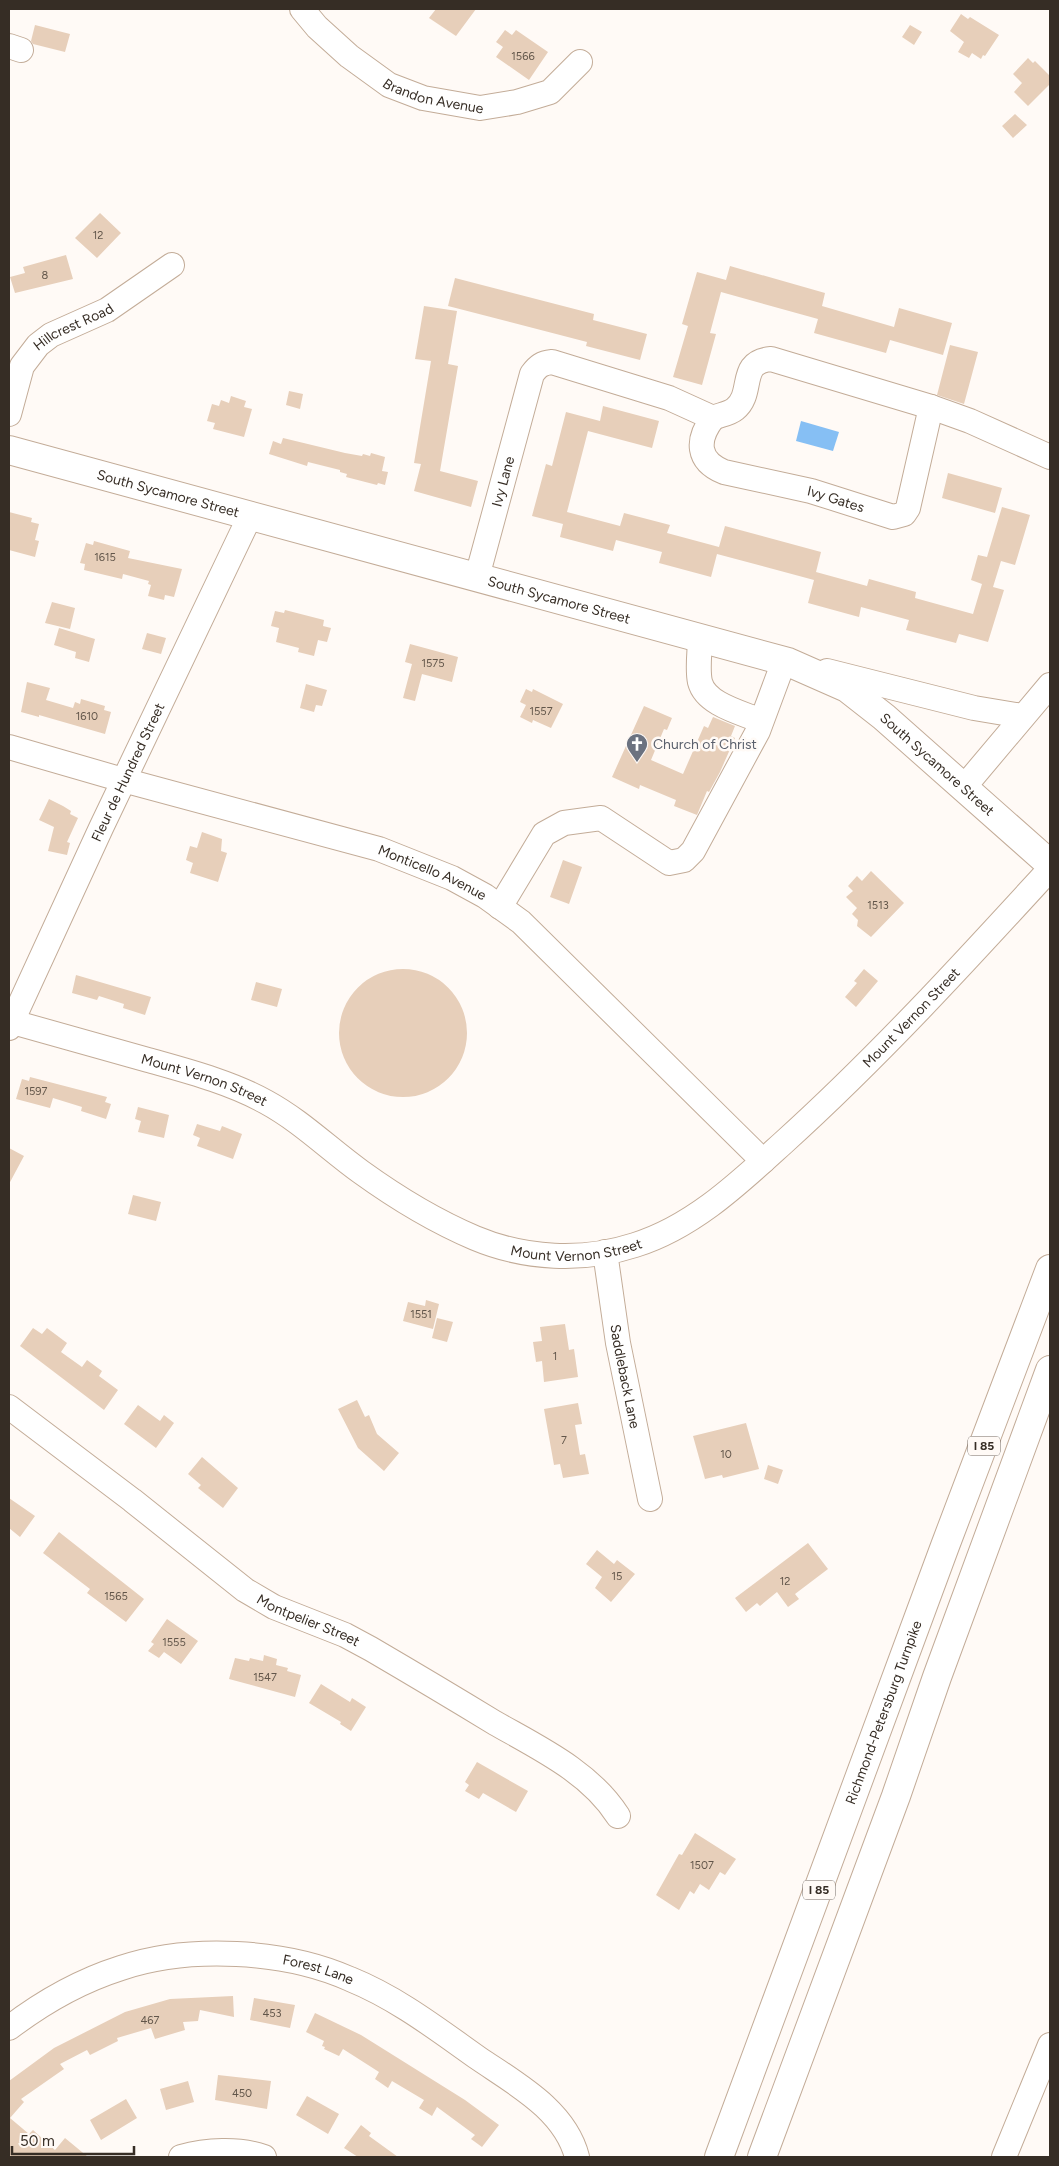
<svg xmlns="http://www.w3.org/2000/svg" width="1059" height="2166" font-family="Figtree,sans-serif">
<rect width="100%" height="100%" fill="#fffaf6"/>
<!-- water -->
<path fill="#86bff4" d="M801,421L839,432L833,451L796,441Z"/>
<!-- building -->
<path fill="#e7cfba" d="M436,9H476L456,36L429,18Z
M961,14L968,19L970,17L999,35L985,56L983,55L981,59L972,53L969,58L958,52L964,42L950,31Z
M35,25L70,34L65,52L33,44L31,41Z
M910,25L922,32L914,45L902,37Z
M505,30L512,35L516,30L548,52L529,80L496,57L503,47L496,42Z
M1028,58L1033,63L1035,61L1050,76V84L1028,106L1014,92L1022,83L1013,74Z
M1015,114L1027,125L1013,138L1002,126Z
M100,213L121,233L97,258L75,238Z
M66,255L73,279L15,293L10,277L25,273L23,267Z
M730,266L825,293L822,306L894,327L899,308L952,323L943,355L890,340L886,353L814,333L818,319L721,292L710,333L716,334L702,385L673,377L688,326L682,324L697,272L726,280Z
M455,278L594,314L593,320L647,334L640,360L586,346L587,342L448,306Z
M424,306L457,311L448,364L458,366L440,471L478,481L471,507L414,491L421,464L414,463L431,361L415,359Z
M950,345L978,352L964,404L937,395Z
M289,391L303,394L300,409L286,405Z
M231,396L246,401L244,407L252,409L244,437L213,429L215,423L207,421L212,404L219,406L221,400L229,403Z
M603,406L659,421L652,448L588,431L567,512L620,526L624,513L670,525L667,533L719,547L725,526L821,552L816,572L867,586L869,579L916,592L915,598L973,614L982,584L971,580L978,555L987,557L1002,507L1030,515L1015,565L1001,561L993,587L1004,590L988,642L959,634L956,643L906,630L909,620L861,607L859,617L808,603L814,580L717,554L711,577L659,563L662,552L616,540L613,551L560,537L563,524L532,516L546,464L552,466L566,412L600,421Z
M283,438L345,453L362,456L363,454L370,456L371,453L385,457L382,471L388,472L385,485L378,483L377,485L346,477L347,474L340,472V470L308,462L307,466L269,454L273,441L281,444Z
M948,473L1002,488L995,513L942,498Z
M9,512L32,518L31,522L39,524L35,540L39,541L35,557L9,550Z
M94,541L130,551L128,558L182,569L174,597L165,595L164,600L148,596L151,585L148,584L149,581L123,574L122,579L84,570L85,564L80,563L86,543L93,545Z
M52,602L75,608L70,629L45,623Z
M285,610L324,620L323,626L331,628L327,642L318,640L314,656L298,652L299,648L276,642L279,628L271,626L275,611L284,613Z
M59,628L95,639L89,662L75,658L76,652L54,645Z
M147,633L166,638L161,654L142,649Z
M410,644L458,657L452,682L422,674L415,701L403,698L412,664L405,662Z
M27,682L50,688L46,700L73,708L75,702L80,704L81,699L105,706L104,710L111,712L105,734L39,715V717L21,712Z
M306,684L327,690L322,706L316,705L314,712L300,708Z
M526,689L532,692L533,689L563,704L551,728L533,720L532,723L520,717L526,705L520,702Z
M644,706L672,718L667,730L664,729L651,760L683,774L704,726L708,728L713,717L735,726L731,736L735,738L720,772L709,792L707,791L697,815L674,806L676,800L640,785L639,789L612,777Z
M49,799L63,806L71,811L70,814L78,818L67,842L70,843L67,855L48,851L54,827L39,820Z
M202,832L222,839L221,851L227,853L218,882L190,873L193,863L186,860L190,846L197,848Z
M563,860L582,867L569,904L550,897Z
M871,871L904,903L871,937L857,926L858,920L852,914L857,908L846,897L853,891L848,886L857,876L862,881Z
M864,969L878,981L856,1007L845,997L857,983L854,981Z
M339 1033a64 64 0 1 1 128 0a64 64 0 1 1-128 0Z
M76,975L151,997L145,1015L123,1008L124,1004L99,996L97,1000L72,993Z
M256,982L282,989L277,1007L251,1000Z
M30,1077L107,1097L105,1102L111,1104L106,1119L81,1111L82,1107L53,1098L50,1108L16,1099L22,1079L29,1081Z
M138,1107L169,1115L164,1138L138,1132L141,1121L135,1119Z
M197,1124L220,1131L222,1126L242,1134L233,1159L197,1146L200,1138L193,1135Z
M9,1148L24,1156L9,1184Z
M133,1195L161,1202L156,1221L128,1214Z
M426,1300L439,1304L433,1329L403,1321L408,1302L425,1306Z
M437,1318L453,1322L447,1342L432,1338Z
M565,1324L569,1350L574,1349L578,1377L544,1382L542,1361L536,1362L533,1342L542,1341L540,1327Z
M33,1328L42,1334L47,1328L67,1343L61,1352L82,1367L87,1360L102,1371L99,1376L118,1390L104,1410L20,1346Z
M357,1400L365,1417L369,1415L377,1434L399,1453L384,1471L358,1448L338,1409Z
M578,1403L582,1424L575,1425L580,1455L585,1454L589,1474L563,1478L560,1464L554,1465L544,1409Z
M138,1405L160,1421L164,1415L174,1423L156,1448L124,1424Z
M746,1423L759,1469L723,1478L722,1475L705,1479L693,1436Z
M202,1457L238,1488L223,1508L198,1488L201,1485L188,1474Z
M768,1465L783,1470L778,1484L764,1479Z
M9,1498L35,1516L20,1537L9,1528Z
M59,1532L144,1599L126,1622L87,1593L90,1589L43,1553Z
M808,1543L828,1569L795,1594L799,1599L788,1607L777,1592L760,1606L757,1603L746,1612L735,1598Z
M597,1550L614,1564L617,1560L635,1574L611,1602L595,1588L602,1577L586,1564Z
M167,1619L198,1641L181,1664L164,1652L159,1658L148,1651L154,1644L151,1642Z
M264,1655L277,1659L276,1665L288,1668L287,1671L301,1675L295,1697L229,1679L235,1658L249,1661L250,1658L263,1661Z
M321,1684L350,1702L352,1698L366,1707L351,1731L340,1724L341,1722L309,1703Z
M477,1762L528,1791L516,1812L483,1793L479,1799L465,1791L469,1785L465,1782Z
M695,1833L736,1859L725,1875L720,1872L709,1890L700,1884L694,1894L690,1891L679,1910L656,1895L679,1854L682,1855Z
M233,1996L234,2017L200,2010L198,2021L183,2022L185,2030L155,2039L151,2028L117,2038L118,2041L90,2055L87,2050L60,2064L64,2069L21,2099L24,2102L10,2118L29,2134L33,2130L55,2150L65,2138L88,2157H9V2081L54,2048L125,2012L170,1999Z
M254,1998L295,2005L290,2028L250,2020Z
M315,2013L361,2035L465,2100L499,2125L482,2147L471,2139L475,2135L437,2107L432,2116L419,2108L424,2100L392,2081L388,2088L375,2079L379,2072L343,2049L339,2056L324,2049L325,2047L322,2046L324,2041L306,2032Z
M218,2075L271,2081L267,2109L215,2100Z
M188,2081L194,2102L166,2110L160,2089Z
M307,2096L339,2114L328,2134L296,2115Z
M126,2099L137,2118L101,2140L90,2120Z
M361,2125L371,2133L369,2136L398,2157H358L344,2148Z"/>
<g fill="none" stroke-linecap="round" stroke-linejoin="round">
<!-- minor casing -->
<g stroke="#c3ac98" stroke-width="26">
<g id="minor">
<path id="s1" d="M302,9L317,27L349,56L389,85L423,98L480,108L517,102L550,92L580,62"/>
<path d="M9,46L21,50"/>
<path id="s2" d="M9,414L22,366L38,345L51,335L107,310L172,265"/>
<path id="s3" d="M713,418C696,440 697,461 724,472L811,491L893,517L904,514L908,508L931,407"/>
<path id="s4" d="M477,577L532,374C538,366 542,363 552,362L669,398L713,418C719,415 729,414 735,409C755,393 737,362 771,359L931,407L970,421L1050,457"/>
<path d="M700,638C700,651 697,669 700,682C706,705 743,713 761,721"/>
<path d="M827,671L974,708L1022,716"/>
<path id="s5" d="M9,747L123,780L379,849L452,878L485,896L521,922L763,1161"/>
<path d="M964,787L1050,685"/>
<path d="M500,907L544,834L564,823L601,818L669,863L684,860L693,851L758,731L784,661"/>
<path id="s6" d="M9,1021C55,1034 101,1047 148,1060C187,1071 230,1082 266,1102C301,1121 329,1149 361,1172C397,1198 435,1221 475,1238C525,1259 583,1262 635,1245C693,1227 739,1183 783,1143C878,1057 964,963 1050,869"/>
<path id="s7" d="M9,1028L101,828L250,516"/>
<path id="s8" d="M605,1252L618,1343L650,1499"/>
<path id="s9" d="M9,1407L132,1500L245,1590L274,1607L345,1635L371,1649C412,1673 454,1698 495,1723C539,1748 590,1772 618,1816"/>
<path id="s10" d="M9,2028C43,2002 80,1981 121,1968C189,1945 285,1950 350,1979C397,1998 437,2029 478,2058C516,2084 565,2110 577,2157"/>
<path d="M181,2157C206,2150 239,2148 264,2157"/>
<path d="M1004,2157L1050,2045"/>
</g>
</g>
<!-- major casing -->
<g stroke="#c3ac98" stroke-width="30">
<g id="major">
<path id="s11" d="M9,450L788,662L847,688L884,717L1050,864"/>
</g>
</g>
<!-- highway casing -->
<g stroke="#c3ac98" stroke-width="30">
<g id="highway">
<path id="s12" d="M719,2157L945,1546L1050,1269"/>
<path d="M762,2157L896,1796L937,1677L1050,1370"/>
</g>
</g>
<!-- minor -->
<use href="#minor" stroke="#fff" stroke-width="24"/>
<!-- major -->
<use href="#major" stroke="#fff" stroke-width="28"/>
<!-- highway -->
<use href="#highway" stroke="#fff" stroke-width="28"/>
</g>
<!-- icons -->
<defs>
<g id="church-pin" transform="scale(1.125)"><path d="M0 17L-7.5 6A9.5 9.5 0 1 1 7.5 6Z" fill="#6b7280" stroke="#fffaf6"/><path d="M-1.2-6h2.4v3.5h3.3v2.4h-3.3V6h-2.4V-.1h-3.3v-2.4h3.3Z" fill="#fff"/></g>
</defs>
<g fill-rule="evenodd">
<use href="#church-pin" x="637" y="744"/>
</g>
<g text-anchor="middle" stroke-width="5" stroke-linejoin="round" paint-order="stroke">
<!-- number labels -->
<g font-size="11" fill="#62564a">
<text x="523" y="60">1566</text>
<text x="98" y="239">12</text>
<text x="45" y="279">8</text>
<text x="105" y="561">1615</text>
<text x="433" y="667">1575</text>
<text x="541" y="715">1557</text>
<text x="87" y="720">1610</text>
<text x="878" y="909">1513</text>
<text x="36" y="1095">1597</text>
<text x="421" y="1318">1551</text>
<text x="555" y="1360">1</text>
<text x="564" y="1444">7</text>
<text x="726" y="1458">10</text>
<text x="617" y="1580">15</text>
<text x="785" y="1585">12</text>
<text x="116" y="1600">1565</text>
<text x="174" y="1646">1555</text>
<text x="265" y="1681">1547</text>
<text x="702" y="1869">1507</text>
<text x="272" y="2017">453</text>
<text x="150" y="2024">467</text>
<text x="242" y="2097">450</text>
</g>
<!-- shield labels -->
<g fill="#fffaf6" stroke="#726a64" stroke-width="1">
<rect x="968" y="1436.5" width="32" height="19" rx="4"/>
<rect x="803" y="1880.5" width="32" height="19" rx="4"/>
</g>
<g font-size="12" font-weight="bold" fill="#362d25">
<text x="984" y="1450">I 85</text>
<text x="819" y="1894">I 85</text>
</g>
<!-- street labels -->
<g font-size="14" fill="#362d25" stroke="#fffaf6">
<text dy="5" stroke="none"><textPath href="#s1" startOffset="162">Brandon Avenue</textPath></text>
<text dy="5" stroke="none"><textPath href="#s2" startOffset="116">Hillcrest Road</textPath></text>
<text dy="5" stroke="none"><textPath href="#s4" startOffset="99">Ivy Lane</textPath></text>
<text dy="5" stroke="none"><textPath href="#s11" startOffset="165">South Sycamore Street</textPath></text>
<text dy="5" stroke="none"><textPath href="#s3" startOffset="182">Ivy Gates</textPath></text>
<text dy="5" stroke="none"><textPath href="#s11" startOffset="570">South Sycamore Street</textPath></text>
<text dy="5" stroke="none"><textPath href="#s11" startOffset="990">South Sycamore Street</textPath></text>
<text dy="5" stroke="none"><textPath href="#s7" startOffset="282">Fleur de Hundred Street</textPath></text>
<text dy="5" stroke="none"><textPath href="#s5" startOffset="442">Monticello Avenue</textPath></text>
<text dy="5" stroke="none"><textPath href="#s6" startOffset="1044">Mount Vernon Street</textPath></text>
<text dy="5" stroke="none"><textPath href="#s6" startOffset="204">Mount Vernon Street</textPath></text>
<text dy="5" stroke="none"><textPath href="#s6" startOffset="624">Mount Vernon Street</textPath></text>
<text dy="5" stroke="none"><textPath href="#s8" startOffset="126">Saddleback Lane</textPath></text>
<text dy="5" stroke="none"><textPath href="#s9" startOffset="369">Montpelier Street</textPath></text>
<text dy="5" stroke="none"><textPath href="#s12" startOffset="474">Richmond-Petersburg Turnpike</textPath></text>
<text dy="5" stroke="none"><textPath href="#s10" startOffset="328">Forest Lane</textPath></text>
</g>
<!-- worship labels -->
<g font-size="14" fill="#5b616d" stroke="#fffaf6" text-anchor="start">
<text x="653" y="749">Church of Christ</text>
</g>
</g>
<!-- border -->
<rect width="1059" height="2166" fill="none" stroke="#362d25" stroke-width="20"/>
<!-- scale -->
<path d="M12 2146v8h122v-8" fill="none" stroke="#362d25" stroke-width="2.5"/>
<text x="20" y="2146" font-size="15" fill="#362d25" stroke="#fffaf6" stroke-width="4" paint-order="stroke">50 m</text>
</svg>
